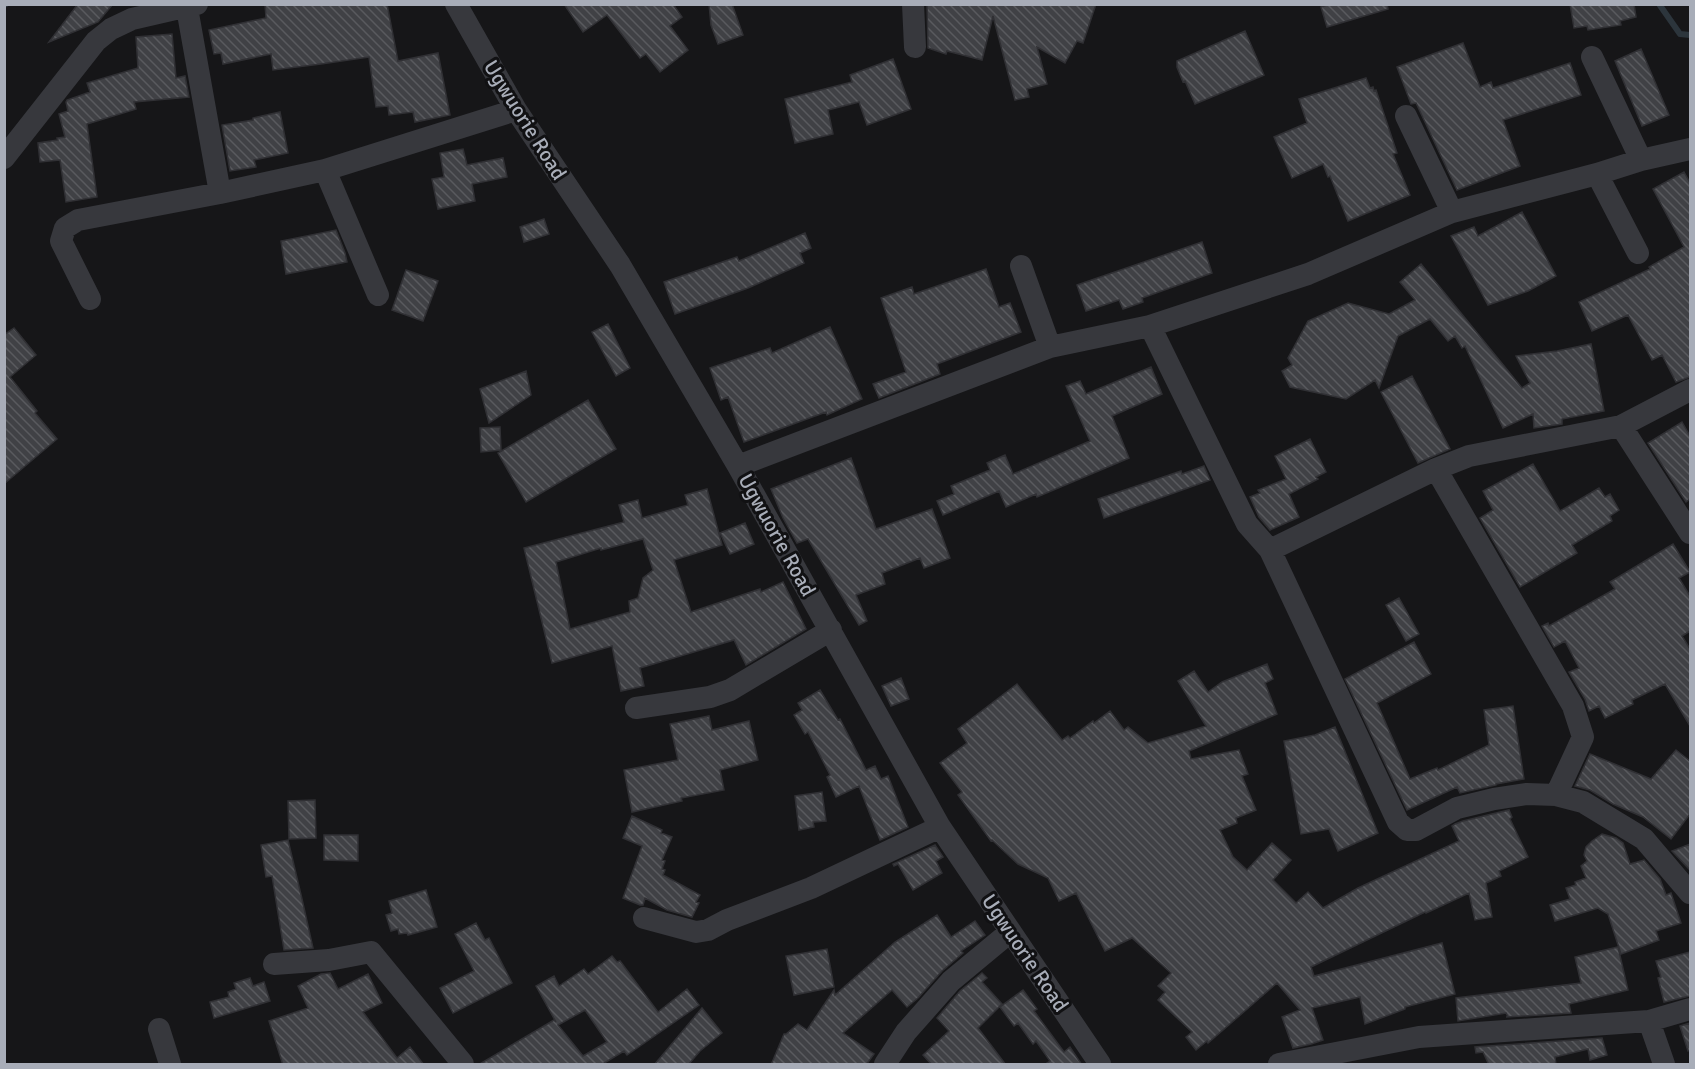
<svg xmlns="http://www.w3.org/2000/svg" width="1695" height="1069" font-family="Signika,sans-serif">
<defs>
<pattern id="building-back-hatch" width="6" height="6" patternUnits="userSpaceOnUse" patternTransform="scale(1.5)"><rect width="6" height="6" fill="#404145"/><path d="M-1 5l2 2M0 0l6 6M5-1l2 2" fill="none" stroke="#595a5e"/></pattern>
</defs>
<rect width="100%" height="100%" fill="#161618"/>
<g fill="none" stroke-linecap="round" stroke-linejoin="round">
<!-- stream -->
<path stroke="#2c353c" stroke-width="6" d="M1659,4L1680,34L1690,35
M4,5L6,4"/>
</g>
<!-- building -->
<path fill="url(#building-back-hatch)" stroke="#303034" stroke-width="1.5" fill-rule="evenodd" d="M78,4H113L98,22L49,42Z
M265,4H387L398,61L438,53L450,115L415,122L413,112L389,115L388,106L376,107L369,57L321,64L273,70L271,54L223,64L221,53L214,54L209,30L266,18Z
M564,4H673L682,17L670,26L688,50L660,72L646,54L640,58L607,15L583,32Z
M709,4H732L743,35L718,44L711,25Z
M927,4H1096L1083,43L1077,41L1065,63L1037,47L1047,84L1027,89L1029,97L1015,100L993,16L982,60L947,51L946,54L928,48Z
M1330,4H1387L1388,9L1327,27L1321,7Z
M1570,4H1634L1636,17L1620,21L1621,25L1588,30L1587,26L1574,28Z
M1245,31L1264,75L1195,104L1185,81L1183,82L1177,67V61Z
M172,34L176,78L185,76L189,97L134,102L136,109L87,124L97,197L66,202L60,160L40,162L38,143L58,140L57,138L65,137L59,114L68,111L66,102L67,100L90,92L87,83L138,68L136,37Z
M1463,43L1480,87L1491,82L1493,88L1570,63L1581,95L1503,120L1520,166L1457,190L1416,103L1411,104L1397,67Z
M1641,49L1669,115L1642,126L1615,61Z
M893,59L911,109L867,125L859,102L828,110L833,134L795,143L785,99L852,82L850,75Z
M1366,78L1370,88L1373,87L1374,91L1376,90L1397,153L1393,154L1410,195L1348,221L1330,176L1328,177L1323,164L1292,178L1274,137L1307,123L1299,99Z
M280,112L288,153L254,160L256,167L230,171L222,125L253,120V118Z
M463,149L467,165L503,158L507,177L472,184L475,201L438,209L432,179L444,177L440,153Z
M1684,172L1690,183V377L1676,382L1662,355L1652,360L1628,315L1592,331L1579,302L1650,269L1649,267L1684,247L1653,189Z
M1522,212L1556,276L1528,291L1488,305L1451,236L1474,227L1478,236Z
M544,219L549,234L524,242L520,227Z
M336,230L345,253L347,262L286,274L281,241Z
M805,233L811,248L800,253L804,263L748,288L675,314L664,282L737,257L739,261Z
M1202,242L1212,273L1142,298L1143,302L1123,309L1119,300L1086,311L1077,285Z
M1421,264L1522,388L1530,383L1516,356L1557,351L1591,344L1604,411L1562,419V424L1534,428L1533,414L1503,428L1465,346L1462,348L1455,336L1448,341L1430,319L1398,336L1379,388L1375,380L1346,399L1290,387L1282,371L1292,365L1288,358L1308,321L1348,303L1389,314L1415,300L1400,282Z
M986,269L999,307L1010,303L1021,332L937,364L940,374L879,398L873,384L906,372L881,298L912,287L914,294Z
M406,270L438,281L423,321L392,310Z
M608,324L630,368L616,376L592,332Z
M830,327L862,399L827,415L826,412L744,442L728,397L721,400L710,368L770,348L772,353Z
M14,328L36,355L10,377L37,411L35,413L57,439L4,484V335Z
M1151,367L1162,394L1112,416L1129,458L1037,497L1036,494L1006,507L999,491L943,515L937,501L954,494L951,486L990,470L987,463L1005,455L1013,474L1090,441L1066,386L1080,381L1086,394Z
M526,371L531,395L489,423L480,389Z
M1412,376L1450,449L1418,463L1381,392Z
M588,400L616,449L526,502L498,453Z
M1682,422L1690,436V499L1686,502L1648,443Z
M500,427L501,450L481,452L480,428Z
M1310,439L1326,472L1316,477L1318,479L1289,494L1299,517L1270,530L1259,517L1250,497L1260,493L1258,490L1286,479L1275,456Z
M851,458L876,529L932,509L950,558L924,568L920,558L882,573L885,584L856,595L867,621L859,625L808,539L797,543L783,518L771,489Z
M1533,464L1560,511L1599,488L1605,497L1610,494L1619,510L1610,516L1612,521L1572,545L1577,553L1520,587L1480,518L1493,510L1483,491Z
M1204,466L1210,480L1104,518L1098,499L1181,471L1182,474Z
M707,489L722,545L674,560L691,612L760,589L761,592L783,582L806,629L746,665L734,640L640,668L644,686L621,691L612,646L552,663L524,548L624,522L619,505L638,500L642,518L688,505L685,495ZM643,539L653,570L643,578L638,598L629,601L630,612L570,629L556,562L601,548V550Z
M745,523L754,544L730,554L720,533Z
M1673,544L1690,572L1679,578L1690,596V631L1682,636L1690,649V726L1665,684L1632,700L1633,704L1605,718L1599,706L1589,711L1585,699L1569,672L1579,668L1565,641L1554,647L1542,626L1548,623L1549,626L1615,589L1610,582Z
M1399,598L1419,634L1406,641L1386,605Z
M1414,642L1431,674L1377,703L1410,779L1437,768L1438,770L1489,745L1484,710L1513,706L1524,779L1496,784V785L1460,793L1457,787L1407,810L1345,679Z
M1267,664L1273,679L1265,683L1277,714L1189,751L1191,759L1239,750L1248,774L1242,776L1256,810L1236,818L1237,823L1220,830L1233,857L1247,870L1272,843L1291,860L1273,880L1296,903L1308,892L1323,908L1358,888L1459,841L1452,826L1455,824L1463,821L1509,810L1512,817L1510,819L1528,857L1499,871L1501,876L1486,883L1492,917L1475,920L1469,893L1426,913L1425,912L1311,967L1314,976L1442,943L1455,994L1405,1007V1009L1365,1024L1360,997L1312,1008L1323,1040L1311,1044L1293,1048L1282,1017L1300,1010L1277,983L1208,1043L1207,1041L1196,1050L1186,1037L1192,1032L1158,1000L1165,992L1158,986L1171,973L1132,938L1105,951L1076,893L1059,901L1048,878L1018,864L992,840L991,841L958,795L962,792L940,763L967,743L958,729L1017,684L1062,740L1068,736L1070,738L1093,721L1094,723L1110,711L1124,730L1128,727L1148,743L1206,726L1178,681L1194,671L1208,692L1222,682Z
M901,678L909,699L891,706L882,686Z
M820,690L838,720L840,719L866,770L875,766L881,779L888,776L908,827L880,840L859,786L836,797L827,777L830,775L808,732L805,734L794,715L802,710L798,703Z
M709,716L712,730L749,721L758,760L720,770L724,790L681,798L682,801L632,812L624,770L678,760L670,724Z
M1335,727L1378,833L1338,851L1329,829L1301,834L1284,741L1315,735Z
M1676,750L1690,761V814L1671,839L1643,817L1613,804L1590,790L1575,786L1590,754L1651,779Z
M822,792L826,821L813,822L814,827L799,830L795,796Z
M315,800L316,838L289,839L288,801Z
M632,816L662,830L661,833L672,837L662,860L665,861L662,869L665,870L663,875L700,895L696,902L699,903L692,917L667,910L645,898L643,905H640L623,898L642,846L623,838Z
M1602,834L1616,838L1623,843L1630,864L1644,860L1660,879L1666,895L1671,893L1681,923L1656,931L1659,940L1621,954L1608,914L1598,908L1555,921L1550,905L1570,899L1566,888L1576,885L1575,882L1586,878L1581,866L1587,861L1584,855L1586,847L1592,841Z
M324,835H358V861L324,860Z
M288,840L302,899L313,948L284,950L272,876L266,877L261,845Z
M1690,844V870L1672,851Z
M935,845L943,857L936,861L942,873L913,890L898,864L894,866L893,864Z
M426,890L437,927L408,935L407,933L399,934L398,929L391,931L386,915L392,913L389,901Z
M937,915L951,937L975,921L985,935L961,951L963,953L942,971L918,998L907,1007L892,990L843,1033L874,1054L866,1065H771L784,1034H786L798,1024L807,1030L834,990L835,995L895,942Z
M476,923L485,940L489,938L512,983L453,1013L440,988L474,971L455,934Z
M1618,947L1628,990L1569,1004L1571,1013L1506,1017H1508L1506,1013L1458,1021L1456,998L1581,983L1575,957Z
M827,949L834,987L794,995L786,956Z
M1690,952V996L1664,1002L1658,978L1661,977L1656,961Z
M612,956L617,962L620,961L658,1012L687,989L699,1005L627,1055L624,1051L601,1065H478L554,1020L556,1022L536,986L554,976L559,986L584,969L588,974ZM585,1010L607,1042L583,1056L558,1025Z
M330,973L338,989L368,974L382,1003L363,1012L397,1058L410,1047L424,1065H283L269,1021L308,1008L298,986L321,974Z
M982,973L987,978L982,982L1002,1004L978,1028L1006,1065H932L923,1055L949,1031L937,1018L960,991Z
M250,978L253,986L264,982L270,1001L214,1018L210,1002L229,997L228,992L236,989L234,983Z
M1023,990L1037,1009L1034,1011L1064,1052L1070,1047L1082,1065H1044L1050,1061L1036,1041L1033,1044L1018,1023L1014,1026L1000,1007Z
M702,1008L722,1033L700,1051L688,1065H654Z
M1690,1023V1050L1688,1051L1680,1026Z
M1602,1038L1607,1055L1590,1060L1588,1049L1555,1057L1556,1065H1489L1483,1052L1476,1053L1475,1047Z"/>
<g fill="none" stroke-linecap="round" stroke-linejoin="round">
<!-- minor -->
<path stroke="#37383d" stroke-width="22" d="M456,4L516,110L620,265L738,466L940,827L1100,1064
M913,4L915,47
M187,8L220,193
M1592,57L1641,160
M1406,116L1452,212
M4,158L96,41L111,29L132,19L197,4
M325,170L378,295
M1597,174L1638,253
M1021,266L1050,347
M90,299L61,241L65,228L78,220L220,193L325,170L516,110
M1150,326L1247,524L1270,550L1398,822L1407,830H1416L1457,808L1494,799L1527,794L1556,795L1583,802L1644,839L1690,893
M1621,426L1690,533
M738,466L1050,347L1150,326L1308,274L1452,212L1597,174L1641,160L1690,149
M1436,469L1573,706L1583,737L1556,795
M1270,550L1436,469L1469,456L1621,426L1690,390
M636,708L710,697L730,690L831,630
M644,918L696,932L708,930L727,920L811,888L940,827
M274,964L329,960L371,952L463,1064
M1649,1021L1664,1064
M159,1029L170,1064
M885,1064L906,1032L951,981L1010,932
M1279,1064L1419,1037L1649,1021L1690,1009"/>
</g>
<g text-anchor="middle" stroke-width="6" stroke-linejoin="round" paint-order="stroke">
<!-- street labels -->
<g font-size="21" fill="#a8adb8" stroke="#111113">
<text transform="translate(525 120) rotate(58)" y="7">Ugwuorie Road</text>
<text transform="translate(777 535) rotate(61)" y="7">Ugwuorie Road</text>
<text transform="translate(1025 953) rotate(56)" y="7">Ugwuorie Road</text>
</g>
</g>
<!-- border -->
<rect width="1695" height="1069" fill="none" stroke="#a8adb8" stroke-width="12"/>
</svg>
